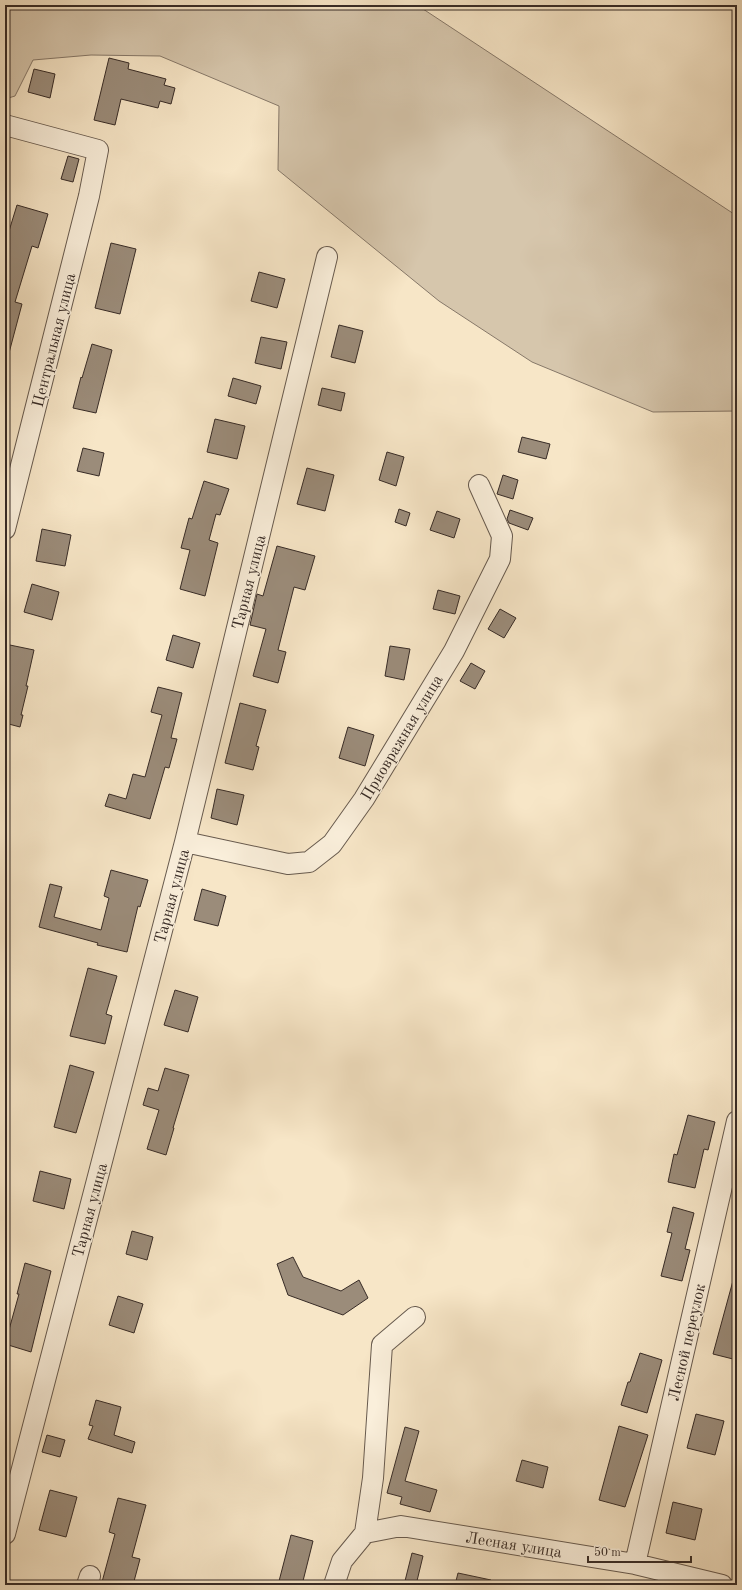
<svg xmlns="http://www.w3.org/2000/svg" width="742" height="1590" font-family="'Old Standard TT',serif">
<rect width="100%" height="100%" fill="#f7e6c7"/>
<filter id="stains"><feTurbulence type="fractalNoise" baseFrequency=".005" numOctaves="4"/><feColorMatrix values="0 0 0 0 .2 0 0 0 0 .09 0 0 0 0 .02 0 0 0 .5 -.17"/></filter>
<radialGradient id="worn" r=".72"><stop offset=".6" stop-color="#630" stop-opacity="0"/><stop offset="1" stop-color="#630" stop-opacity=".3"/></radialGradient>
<!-- green -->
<path fill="#d6c6ac" stroke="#867869" d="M5,5H417L737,216V411L653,412L532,362L439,301L278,170L279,106L160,56L91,55L33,60L15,96L5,99Z"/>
<!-- building -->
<path fill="#9b8c7a" stroke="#372b26" d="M109,58L129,63L128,69L166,79L164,85L175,88L171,104L160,101L158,108L121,99L115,125L94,120Z
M34,69L55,74L50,98L28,92Z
M68,156L79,159L73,182L61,179Z
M17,205L48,214L38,248L32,246L15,302L22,304L9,353L5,352V244Z
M111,243L136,249L120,314L95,308Z
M259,272L285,279L277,308L251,301Z
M339,325L363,331L355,363L331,357Z
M261,337L287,342L281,369L255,363Z
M92,344L112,350L96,413L73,408L81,377L82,378Z
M233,378L261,386L256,404L228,396Z
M322,388L345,393L341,411L318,405Z
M215,419L245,426L237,459L207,452Z
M522,437L550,444L546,459L518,452Z
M83,448L104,453L99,476L77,471Z
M387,452L404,457L396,486L379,480Z
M307,468L334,475L325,511L297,504Z
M503,475L518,480L513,499L497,494Z
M204,481L229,489L220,515L216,514L209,540L218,543L205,596L180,589L190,550L181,548L189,518L192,519Z
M399,509L410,513L406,526L395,522Z
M510,510L533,518L528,530L509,523L507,519Z
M437,511L460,519L454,538L430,530Z
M42,529L71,535L65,566L36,561Z
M277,546L315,556L305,590L294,587L278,650L286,652L278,683L253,676L266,629L250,625L257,594L263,596Z
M32,584L59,592L52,620L24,612Z
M438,590L460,596L455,614L433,609Z
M500,609L516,618L504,638L488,629Z
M173,635L200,643L193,668L166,660Z
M5,644L34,650L26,686H28L21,715H23L20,727L5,723Z
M390,646L410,649L404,680L385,676Z
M471,663L485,671L475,689L460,681Z
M158,687L182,693L171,738L177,739L169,768L165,767L150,819L105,806L109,794L126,799L133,774L145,777L162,715L151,712Z
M240,703L266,710L256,746L259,747L253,770L225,763Z
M348,727L374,735L365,766L339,758Z
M217,789L244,795L237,825L211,818Z
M111,870L148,880L140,907L138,906L127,952L97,945L98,943L39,927L50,884L62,887L54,917L101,930L109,898L104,896Z
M202,889L226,896L218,926L194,920Z
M88,968L117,976L106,1014L112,1016L105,1044L70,1036Z
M175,990L198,997L188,1032L164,1025Z
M70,1065L94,1072L76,1133L54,1127Z
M165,1068L189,1075L173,1128H174L166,1155L147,1149L159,1110L143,1105L148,1088L158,1091Z
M688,1115L715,1122L708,1150L704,1149L695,1188L668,1182L674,1154L677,1155Z
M40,1171L71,1179L64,1209L33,1201Z
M673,1207L694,1213L685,1249L690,1250L682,1281L661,1276L672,1233L667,1232Z
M132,1231L153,1237L147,1260L126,1254Z
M293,1257L303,1277L341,1291L359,1280L368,1298L343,1315L288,1295L277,1264Z
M25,1263L51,1271L31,1352L5,1344L19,1294H17Z
M734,1277L737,1278V1360L713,1354Z
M118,1296L143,1304L134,1333L109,1325Z
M640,1353L662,1360L647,1413L621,1405L628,1382H630Z
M96,1400L121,1407L114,1435L135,1442L132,1453L88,1439L93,1426L89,1425Z
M696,1414L724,1421L715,1455L687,1448Z
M619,1426L648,1435L625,1507L599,1500Z
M405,1427L419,1431L405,1481L437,1490L430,1512L400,1504L402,1497L387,1493Z
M47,1435L65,1440L60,1457L42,1452Z
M522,1460L548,1467L543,1488L516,1481Z
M50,1490L77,1497L66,1537L39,1530Z
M118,1498L146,1505L132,1557L140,1559L133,1585H112L102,1582L115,1534L109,1532Z
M673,1502L702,1509L695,1540L666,1533Z
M291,1535L313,1541L302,1585H278Z
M412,1553L423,1556L416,1585H404Z
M458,1573L491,1580V1585H455Z"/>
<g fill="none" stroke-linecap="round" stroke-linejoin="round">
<!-- minor casing -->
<g stroke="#675a4e" stroke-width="22">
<path id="minor" d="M5,125L98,150L89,196L5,529
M185,842L288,864L309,862L332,844L364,799L454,651L500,559L502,536L479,485
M365,1533L373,1478L382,1345L415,1317
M5,1534L185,842L327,257
M635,1564L737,1121
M87,1585L90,1576
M334,1585L342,1561L365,1533L401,1526L635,1564L722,1585"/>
</g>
<!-- minor -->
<use href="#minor" stroke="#faefdb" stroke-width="20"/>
</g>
<g text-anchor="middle" stroke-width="3" stroke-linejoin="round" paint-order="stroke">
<!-- street labels -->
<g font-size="16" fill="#372b26" stroke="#faefdb">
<text transform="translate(53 340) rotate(-76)" y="6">Центральная улица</text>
<text transform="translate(248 582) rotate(-76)" y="6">Тарная улица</text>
<text transform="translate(401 737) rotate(-59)" y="6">Приовражная улица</text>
<text transform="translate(171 896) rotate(-75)" y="6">Тарная улица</text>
<text transform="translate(89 1210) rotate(-75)" y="6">Тарная улица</text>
<text transform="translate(686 1342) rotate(-77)" y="6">Лесной переулок</text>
<text transform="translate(514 1544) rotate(9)" y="6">Лесная улица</text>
</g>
</g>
<!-- margin -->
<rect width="742" height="1590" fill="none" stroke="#f7e6c7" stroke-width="20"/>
<rect x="6" y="6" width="730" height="1578" fill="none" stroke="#372b26" stroke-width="2"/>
<rect x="10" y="10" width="722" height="1570" fill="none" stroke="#372b26"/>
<!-- scale -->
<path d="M588 1556v6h103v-6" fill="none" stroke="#372b26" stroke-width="2"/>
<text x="594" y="1556" font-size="12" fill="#372b26" stroke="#faefdb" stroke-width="3" paint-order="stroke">50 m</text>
<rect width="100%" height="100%" filter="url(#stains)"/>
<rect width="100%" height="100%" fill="url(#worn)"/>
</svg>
